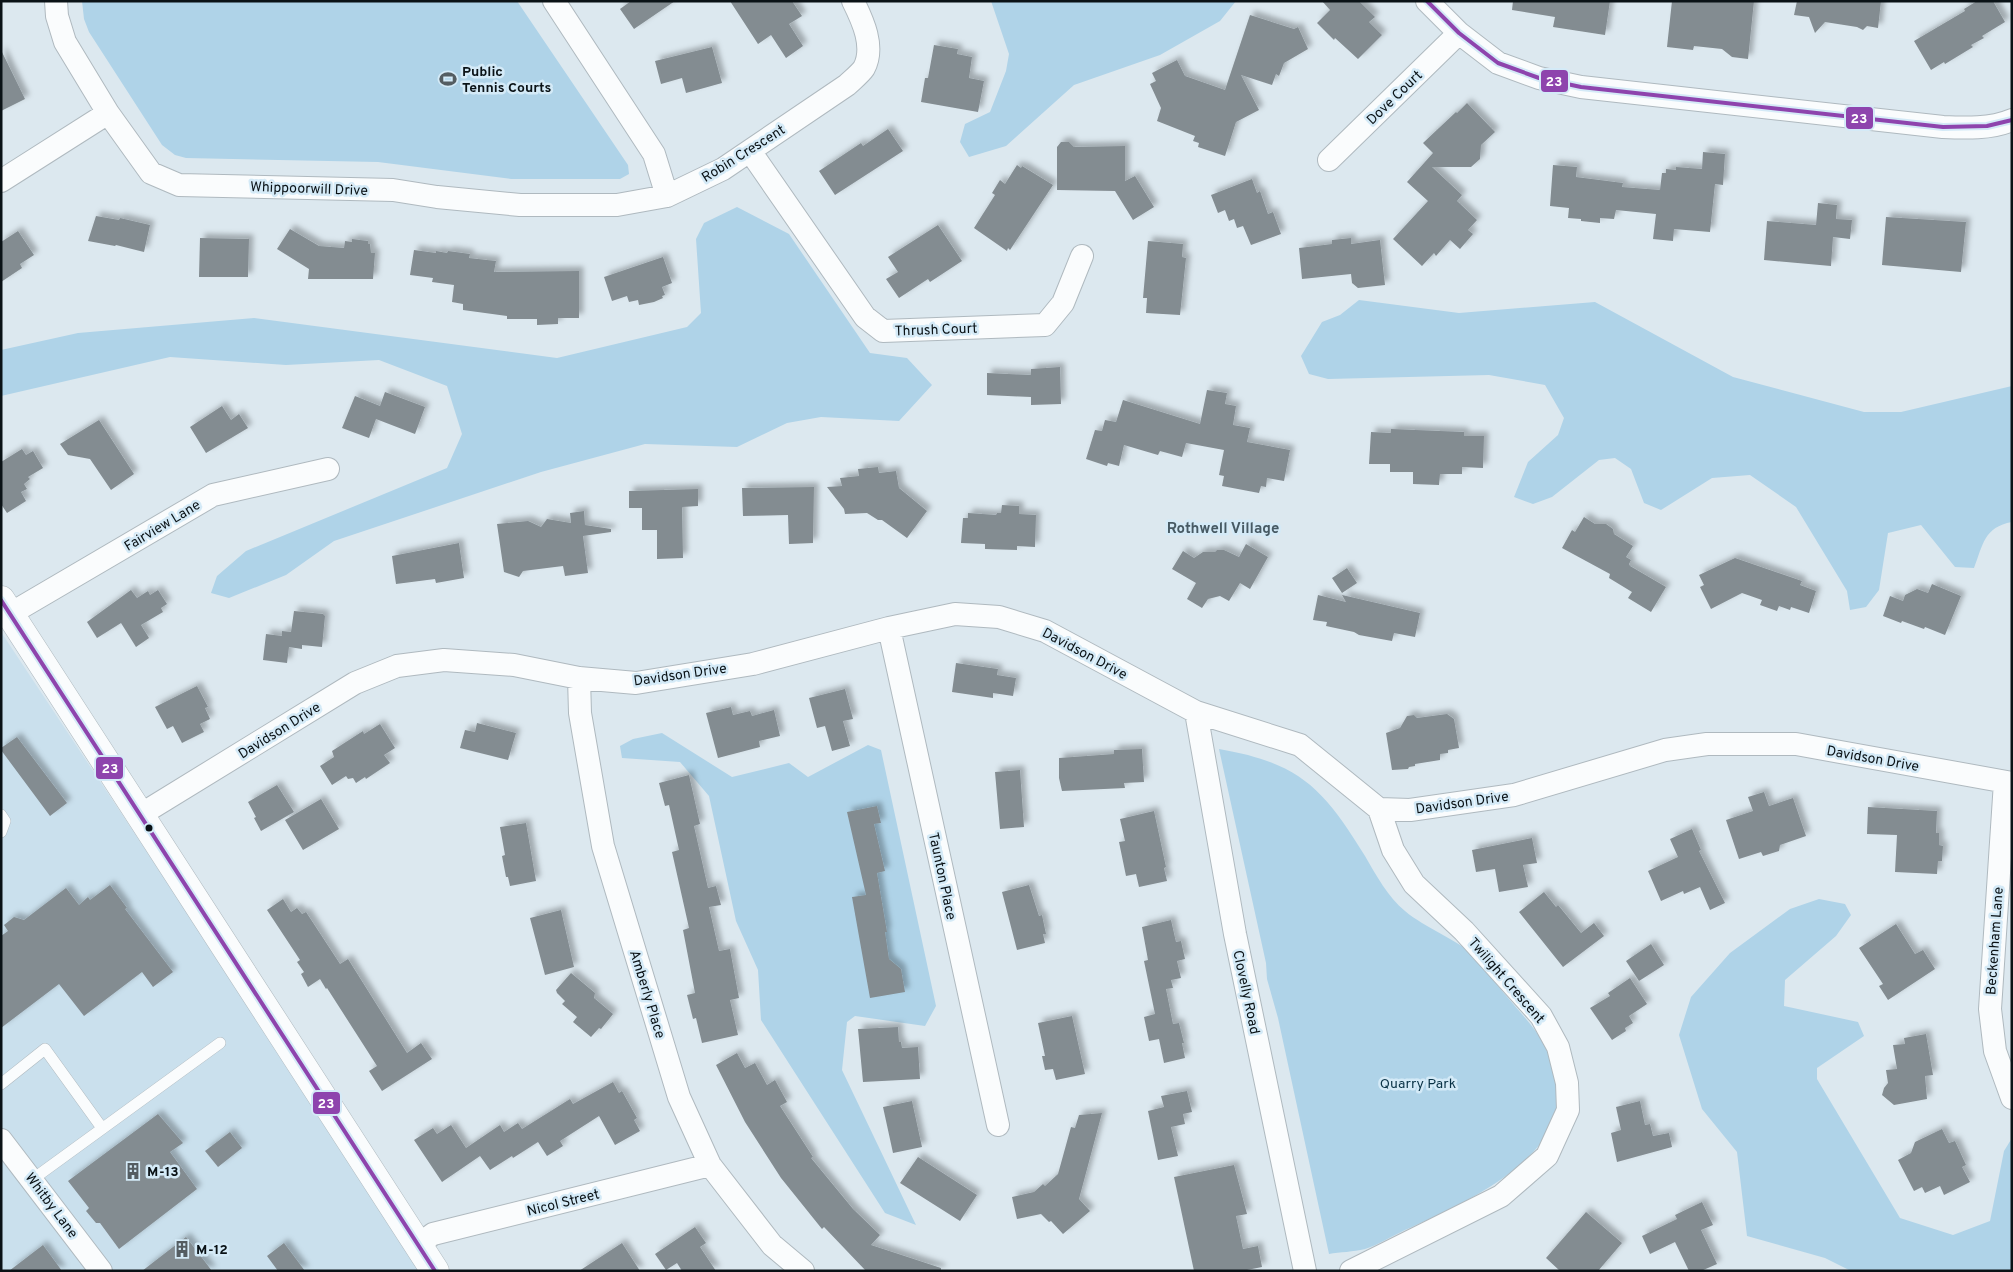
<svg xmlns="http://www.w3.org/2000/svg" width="2013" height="1272" font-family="Overpass,sans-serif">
<defs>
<filter id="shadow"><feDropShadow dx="4.5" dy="-4.5" stdDeviation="2.5" flood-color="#0004"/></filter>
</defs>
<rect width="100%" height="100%" fill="#dce8ef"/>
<!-- built -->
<path fill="#cae0ed" d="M1,632L397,1229L421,1271H1Z"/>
<!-- green -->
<path fill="#afd3e8" d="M82,1H517L628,165L629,174L620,179H511L378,162L186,158L175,155L162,145L89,32L84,19Z
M991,1H1236L1220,21L1160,55L1074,85L1006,146L969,157L960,142L965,124L990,112L1006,71L1009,54Z
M737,207L789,234L870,353L907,358L932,385L899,421L821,417L787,423L737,447L645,444L541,472L334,541L286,575L229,598L211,593L217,576L246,551L447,468L462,434L447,386L379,360L286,365L170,357L1,396V350L78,333L254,318L557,358L687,327L701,313L696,239L704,223Z
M1359,300L1459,313L1595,302L1733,377L1864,412H1901L2012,386V522C1984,527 1983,545 1974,568L1955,567L1921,525L1888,533L1879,590L1866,607L1850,610L1847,591L1796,507L1750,475L1712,478L1661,510L1644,503L1631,469L1615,458L1599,460L1552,497L1533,504L1514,497L1528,462L1558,435L1564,418L1545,385L1489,375L1328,379L1309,374L1301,356L1322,322L1340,315Z
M662,733L732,777L789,763L808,777L868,745L881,750L936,1006L925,1026L855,1016L847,1022L842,1070L916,1225L885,1213L761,1020L758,970L736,921L709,796L680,762L622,758L620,746L633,739Z
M1219,749C1300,763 1323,788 1365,856C1376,875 1388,897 1405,911C1425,928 1458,940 1476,957C1484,965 1491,977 1498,986C1514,1006 1548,1040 1554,1064C1558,1077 1559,1112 1553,1124C1528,1175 1454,1208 1405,1230C1392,1236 1378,1245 1365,1249C1353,1252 1340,1252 1329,1254L1278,1018L1267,979L1266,963Z
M1819,899L1845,904L1851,915L1836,936L1785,980L1784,1006L1858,1022L1864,1036L1817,1068V1079L1900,1218L1953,1235L1990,1221L2004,1151L2012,1138V1271H1851L1825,1258L1747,1236L1737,1152L1702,1109L1679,1035L1691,997L1730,953L1790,909Z"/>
<!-- building -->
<path fill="#838c91" filter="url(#shadow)" d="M631,1H675L634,29L620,9Z
M730,1H792L802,16L789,24L803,46L786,58L771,35L758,44Z
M1322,1H1359L1375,17L1369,22L1382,35L1358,59L1335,38L1334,40L1317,23L1330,10Z
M1513,1H1610L1605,35L1553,27L1555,17L1512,10Z
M1672,1H1754L1748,59L1732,57L1722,49L1694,46L1693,50L1667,47Z
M1797,1H1881L1878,28L1867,26L1863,30L1857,27L1825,22L1815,33L1809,17L1794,15Z
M1977,1H1993L2005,22L1982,36L1984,38L1971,45L1973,47L1945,64L1944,62L1931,70L1914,41L1965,11L1964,9Z
M1250,15L1294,29L1298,27L1308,49L1284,63L1279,76L1276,74L1272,85L1241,75L1259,110L1236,122L1225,156L1198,147L1199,143L1193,141L1195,136L1157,121L1161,108L1150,84L1156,81L1152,73L1177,60L1185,76L1225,90Z
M934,45L958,49L957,54L972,57L969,78L984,81L978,112L921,102L925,78H928Z
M712,47L722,83L686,93L682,78L661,84L655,61Z
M1,50L25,99L1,111Z
M1467,103L1495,132L1481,145L1480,159L1471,167H1432L1462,195L1457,201L1477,220L1468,230L1473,234L1460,249L1450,240L1436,256L1434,253L1422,266L1393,239L1428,201L1407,182L1433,153L1423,143L1456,112L1457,113Z
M888,129L903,151L835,195L819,171L861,143L863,146Z
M1061,142H1069L1074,147L1125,146V181L1135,176L1154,207L1133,220L1115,191L1057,190V147Z
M1703,152L1725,154L1723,185L1715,184L1710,232L1674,229L1673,241L1653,239L1656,214L1616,210L1614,219L1600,218V223L1581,221V219L1568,218L1569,208L1550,206L1553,165L1577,167L1576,177L1623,183L1622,187L1660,190L1662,173H1666V169L1676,170V167L1702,169Z
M1017,165L1021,168L1022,166L1053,185L1010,250L1008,248L1007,251L974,228L995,195L992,193L1000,180L1005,184Z
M1252,179L1257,193L1260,191L1268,214L1273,212L1281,234L1251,245L1243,226L1237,228L1234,219L1229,221L1225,210L1218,213L1211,195Z
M1818,203L1837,205L1836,219L1852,220L1850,239L1833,237L1831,266L1764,260L1767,221L1816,225Z
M96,216L119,220L120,218L150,225L144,252L116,245L115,246L88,241Z
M1886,217L1966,222L1961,272L1882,265Z
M938,225L962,261L930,282L928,279L899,298L886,279L898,272L888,257Z
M290,229L319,246L344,248L345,241L352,242V239L368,241V244H370L371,253H375L373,279H308L309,269L277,249Z
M18,231L34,255L20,264L22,268L1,282V242Z
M200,238L249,239L248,277H199Z
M1351,238V244L1380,240L1385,285L1358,288L1352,283L1351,274L1302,279L1299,248L1332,244V240Z
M1148,241L1183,244L1182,257L1186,258L1180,315L1146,313L1147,298H1143Z
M414,250L436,253V251L447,253L448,251L470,254L469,258L496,261L494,272L579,271V318H558V324L537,325V319H507V316L463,310V304L452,302L454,285L432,282L433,278L410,275Z
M663,257L672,283L662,287L665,295L662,296L663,298L654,302L639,305L638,300L629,302L627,296L612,301L604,277Z
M1060,367L1061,404L1031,405V397L987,395V373L1031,375V369Z
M1207,390L1227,393L1225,404L1236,406L1233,425L1250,428L1247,442L1290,450L1284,481L1267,478L1266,487L1261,486L1259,493L1222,486L1224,476L1219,475L1224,450L1186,443L1182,457L1160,451L1158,455L1124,445L1119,466L1108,463L1107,466L1086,459L1095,430L1102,431L1105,420L1116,422L1123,400L1200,424Z
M385,392L425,407L415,434L376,419L369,438L342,428L355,396L380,406Z
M222,406L231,420L239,414L248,428L206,453L190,427Z
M99,420L134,474L111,490L90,459L68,455L60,444Z
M1391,429L1464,432V436H1484L1483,468L1462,467V474H1440L1439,485L1413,484V472H1390V464H1369L1371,432L1391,433Z
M22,449L26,455L33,451L43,468L28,477L30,479L24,484L27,489L21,492L26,501L7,513L1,504V462Z
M878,467L879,473L896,471L899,488L927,511L907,538L882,520H878L867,513L845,514L844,509L827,487L842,486L840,478L859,476L858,469Z
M814,487L813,543L789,544L788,515L743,516L742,488Z
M698,489V506L682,507L683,558L657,559V530H642V508H629V491Z
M1002,505L1019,506V514L1036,515L1035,547L1017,546V550L985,549V544L961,543L963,518H968V513L996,515L997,513H1001Z
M584,511L585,525L611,529V532L583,536L588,573L565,576L563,566L523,571L519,577L504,572L497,524L528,521L541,527L547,519L571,523L570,513Z
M1584,517L1595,524H1606L1613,529L1614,534L1633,546L1626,557L1631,560L1629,564L1630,566L1666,587L1651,612L1628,598L1632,592L1609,578L1610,574L1562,548L1572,530L1575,532Z
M459,543L464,578L436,583L435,579L396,584L392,556Z
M1246,544L1268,557L1250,589L1240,583L1229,601L1220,596L1208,599L1202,608L1187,599L1196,583L1172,569L1183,551L1194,558L1203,552H1215L1217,550H1224L1239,557Z
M1735,558L1802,581L1800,585L1816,591L1809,613L1791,607L1790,610L1779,606L1777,611L1760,605L1762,600L1742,593L1711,609L1700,587L1704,585L1699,575Z
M1347,568L1357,583L1342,593L1332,578Z
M1932,584L1961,596L1945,635L1925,627L1924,629L1902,621L1901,623L1883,616L1890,596L1903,601L1905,595L1917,589L1928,593Z
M131,590L137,598L148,591L150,595L158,590L167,604L161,608L163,612L141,625L149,638L136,647L121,623L97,638L87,622Z
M1318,595L1346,602L1342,595L1420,613L1415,637L1394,633L1392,641L1359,635L1354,632L1326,626L1327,622L1313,620Z
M294,611L323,614L325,616L322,647L302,645V649L289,647L287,663L263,660L266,634L282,636V631L291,632Z
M956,663L998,669L997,675L1016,678L1013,696L993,693V698L952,692Z
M197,686L208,707L205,708L210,719L200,724L204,732L182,743L173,726L167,729L155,707Z
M845,689L853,719L843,721L850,746L832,751L825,726L817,728L809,698Z
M731,707L733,715L750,711L752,716L774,710L780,736L759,741L760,747L718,758L706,713Z
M1447,714L1454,719L1459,748L1448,750V753L1440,754V760L1415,764V766L1409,767L1408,769L1392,770L1386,733L1400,728L1407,716L1414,715L1417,718Z
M477,723L516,733L508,760L460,748L465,730L475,732Z
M380,724L395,748L384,755L390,763L366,779L365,777L356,783L353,778L348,779L346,776L332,785L320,766L334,757L332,751L363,731L364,734Z
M17,737L67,803L50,816L1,750V748Z
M1142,749L1144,782L1124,783L1125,788L1062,791L1059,778V758L1114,754V750Z
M1020,770L1024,827L1000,829L995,772Z
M689,775L700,824L694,826L708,888L716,886L721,905L709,907L719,951L730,949L739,998L730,1000L738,1035L702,1043L696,1018L693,1019L687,995L695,993L683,930L689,928L672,852L679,850L669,805L665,806L659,783Z
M277,785L294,812L261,831L254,818L256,817L248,802Z
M1764,792L1769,806L1793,798L1806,836L1780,845L1779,851L1763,856L1761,852L1739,859L1726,820L1753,811L1748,797Z
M321,799L339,829L303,850L285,820Z
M877,806L881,823L874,824L885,871L877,873L887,932H885L889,959L901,969L905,992L870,998L852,897L866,895L847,812Z
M1868,807L1937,811L1936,833H1939V845L1943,846L1942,861H1938L1937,874L1895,872L1897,835L1867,834Z
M1154,811L1166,867L1164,868L1167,881L1139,887L1136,874L1126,876L1119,842L1125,841L1120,819Z
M526,823L536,881L510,886L508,877H506L502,856L505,855L500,827Z
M1692,829L1701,850L1699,851L1725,903L1710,910L1700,887L1684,894L1683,891L1661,901L1648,871L1678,857L1670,839Z
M1532,838L1537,863L1523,865L1528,887L1499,892L1495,869L1476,872L1472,850Z
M110,885L127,908L125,909L173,972L153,987L142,972L84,1016L59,984L1,1028V936L8,931L4,925L14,917L24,920L66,888L79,905L88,897L90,900Z
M1029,885L1039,916L1042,915L1046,934H1043L1045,943L1017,950L1002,892Z
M1544,892L1556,907L1558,905L1581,933L1594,923L1604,936L1563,967L1519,912Z
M283,899L291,912L297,908L302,914L306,912L340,964L348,959L407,1053L421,1043L432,1059L382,1091L369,1071L377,1066L327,988L326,989L320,979L308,987L301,974L304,972L297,962L300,960L267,910Z
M561,910L574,967L545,975L530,918Z
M1171,920L1176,942L1181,941L1185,959L1177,961L1181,978L1171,980L1173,988L1166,989L1173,1024L1179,1023L1184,1043H1182L1185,1058L1164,1063L1159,1039L1149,1041L1144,1017L1155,1014L1144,961L1148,960L1142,927Z
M1896,924L1915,954L1923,950L1935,969L1888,1000L1879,986L1883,984L1859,948Z
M1651,944L1664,965L1639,981L1626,961Z
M571,973L595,993L594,998L613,1014L601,1029L599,1028L591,1037L573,1022L577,1017L562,1004L565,1001L557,993L556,990Z
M1630,978L1647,1004L1629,1016L1633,1023L1625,1028L1626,1031L1612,1040L1590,1008L1610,996L1608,993Z
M1072,1016L1085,1074L1056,1080L1053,1069L1045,1070L1042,1056H1045L1038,1023Z
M898,1027L899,1042H901L902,1048L918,1047L920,1079L863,1082L858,1029Z
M1926,1034L1933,1075L1925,1076L1927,1099L1894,1105L1882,1095L1884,1088L1888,1083L1886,1070L1897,1069L1893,1045L1905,1044L1904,1038Z
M737,1053L745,1068L755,1063L767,1085L775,1080L787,1102L780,1106L813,1157L811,1158L853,1209L880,1235L871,1245L941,1268V1271H866L824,1227L822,1229L781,1178L745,1122L716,1065Z
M613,1082L619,1093L622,1091L637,1118L634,1120L640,1131L615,1145L599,1116L560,1141L563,1146L547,1156L538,1142L513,1158L512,1156L490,1170L480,1156L442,1182L414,1140L433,1128L437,1134L451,1125L466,1148L500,1125L504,1132L518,1123L522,1129L570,1099L573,1104Z
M1187,1091L1192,1112L1183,1114L1185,1124L1171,1127L1178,1156L1158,1160L1148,1111L1164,1107L1161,1096Z
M912,1101L922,1147L893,1153L883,1107Z
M1640,1101L1645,1125L1650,1124L1653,1136L1669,1133L1672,1147L1617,1162L1611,1133L1621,1130L1616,1107Z
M1102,1113L1079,1199L1090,1211L1063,1234L1051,1221L1049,1222L1041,1214L1017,1219L1012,1197L1034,1192L1043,1184L1045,1186L1058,1174L1071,1127L1075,1128L1079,1115Z
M158,1114L183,1143L170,1152L197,1189L119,1249L100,1223H96L86,1211L89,1208L68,1181Z
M1942,1129L1949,1143L1955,1141L1966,1165L1962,1167L1970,1182L1944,1195L1940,1186L1925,1193L1922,1187L1914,1191L1898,1160L1911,1153L1915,1142Z
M230,1132L242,1148L218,1167L205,1151Z
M918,1157L977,1195L960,1221L900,1183Z
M1234,1165L1247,1214L1236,1216L1243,1249L1258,1246L1262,1267L1242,1271H1194L1174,1177Z
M1702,1202L1713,1225L1701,1230L1717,1264L1701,1271H1689L1675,1242L1650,1254L1642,1236L1677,1219L1675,1215Z
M1586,1212L1622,1243L1598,1271H1560L1546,1258Z
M695,1227L706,1243L700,1247L716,1271H682L677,1263L666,1270L655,1254Z
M186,1237L212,1271H142Z
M284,1243L305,1271H278L267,1256Z
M622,1243L640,1271H579Z
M43,1245L62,1271H9Z"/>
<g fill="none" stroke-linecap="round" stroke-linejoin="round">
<!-- service casing -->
<g stroke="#afb9bf" stroke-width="12">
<path id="service" d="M1,815L5,821L1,832
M1,1084L45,1049L102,1128
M33,1179L220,1043"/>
</g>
<!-- minor casing -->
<g stroke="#afb9bf" stroke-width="24">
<path id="minor" d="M56,1L57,16L65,42L108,113L151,173L179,185L393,190L437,197L520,205H617L667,196L723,169L847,85C852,80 860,74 864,68C875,47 863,21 853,1
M554,1L654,154L667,196
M1427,1L1459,33L1498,63L1539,78L1581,87L1943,127C1965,128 1991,129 2012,120
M750,151L865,317L883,331L1045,325L1063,303L1082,256
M1329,160L1459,33
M1,181L108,113
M10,614L213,495L328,469
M889,628L998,1125
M579,678L580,713L603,846L679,1097L710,1165L772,1245L803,1271
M1196,712L1235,934L1305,1271
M2005,782L1990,1009L1995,1051L2012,1098
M140,815L355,683L397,666L444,660L514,665L579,678L636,683L753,664L889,628L955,614L999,617L1045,631L1196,712L1300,745L1379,809L1410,810L1514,795L1665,750L1707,744H1796L2012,783
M1,1140L101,1271
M418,1245L433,1234L710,1165
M1351,1271L1501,1196L1547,1156L1568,1110L1567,1083L1558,1047L1541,1016L1464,931L1414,884L1393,850L1379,809"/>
</g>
<!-- tertiary casing -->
<g stroke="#afb9bf" stroke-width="29">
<path id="tertiary" d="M1,600L435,1271"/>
</g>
<!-- service -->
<use href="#service" stroke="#fafcfd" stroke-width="11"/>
<!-- minor -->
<use href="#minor" stroke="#fafcfd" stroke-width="22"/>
<!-- tertiary -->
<use href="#tertiary" stroke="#fafcfd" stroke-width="28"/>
<!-- bus-1 casing -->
<g stroke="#d4eaf7" stroke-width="8">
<path id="bus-1" d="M1427,1L1459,33L1498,63L1539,78L1581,87L1943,127L1987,126L2012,120
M1,600L435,1271"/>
</g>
<!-- bus-1 -->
<use href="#bus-1" stroke="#8e44ad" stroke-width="4"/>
</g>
<!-- icons -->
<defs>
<g id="stadium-bare" transform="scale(1.35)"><path d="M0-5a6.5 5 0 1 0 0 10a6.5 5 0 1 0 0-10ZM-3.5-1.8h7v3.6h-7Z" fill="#545d62" stroke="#d4eaf7" stroke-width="2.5" paint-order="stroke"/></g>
<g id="building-bare" transform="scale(1.35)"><path d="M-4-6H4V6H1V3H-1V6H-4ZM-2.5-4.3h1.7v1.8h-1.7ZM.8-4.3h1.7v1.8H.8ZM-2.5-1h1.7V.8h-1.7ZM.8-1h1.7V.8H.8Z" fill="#545d62" stroke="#d4eaf7" stroke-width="2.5" paint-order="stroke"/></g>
</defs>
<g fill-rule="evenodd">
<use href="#stadium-bare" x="448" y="79"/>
<use href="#building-bare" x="133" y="1171"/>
<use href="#building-bare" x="182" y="1249"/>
</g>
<!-- markers -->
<circle fill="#0a1216" stroke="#d4eaf7" stroke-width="2" cx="149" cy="828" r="4.5"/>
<g text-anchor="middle" stroke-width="5" stroke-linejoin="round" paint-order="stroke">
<!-- poi labels -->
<g font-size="14" font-weight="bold" fill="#0a1216" stroke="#d4eaf7" text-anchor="start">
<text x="462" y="76">Public<tspan x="462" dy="16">Tennis Courts</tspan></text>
<text x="147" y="1176">M-13</text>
<text x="196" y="1254">M-12</text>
</g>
<!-- street labels -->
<g font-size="14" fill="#0a1216" stroke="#d4eaf7">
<text transform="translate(1394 97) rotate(-44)" y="5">Dove Court</text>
<text transform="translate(743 153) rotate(-32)" y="5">Robin Crescent</text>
<text transform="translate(309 188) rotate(2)" y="5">Whippoorwill Drive</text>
<text transform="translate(936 329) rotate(-2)" y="5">Thrush Court</text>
<text transform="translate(162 525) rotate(-31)" y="5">Fairview Lane</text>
<text transform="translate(1085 653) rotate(28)" y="5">Davidson Drive</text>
<text transform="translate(680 674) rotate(-8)" y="5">Davidson Drive</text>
<text transform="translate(279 730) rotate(-32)" y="5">Davidson Drive</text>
<text transform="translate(1873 758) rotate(10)" y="5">Davidson Drive</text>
<text transform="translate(1462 802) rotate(-8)" y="5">Davidson Drive</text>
<text transform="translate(943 876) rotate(78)" y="5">Taunton Place</text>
<text transform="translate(1994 941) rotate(-86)" y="5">Beckenham Lane</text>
<text transform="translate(1507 980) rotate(49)" y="5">Twilight Crescent</text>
<text transform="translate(1247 992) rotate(78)" y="5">Clovelly Road</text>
<text transform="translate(648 994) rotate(73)" y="5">Amberly Place</text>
<text transform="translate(563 1202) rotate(-14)" y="5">Nicol Street</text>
<text transform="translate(52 1205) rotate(53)" y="5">Whitby Lane</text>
</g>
<!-- park labels -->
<g font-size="14" fill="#093246" stroke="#d4eaf7">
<text x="1418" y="1088">Quarry Park</text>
</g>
<!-- neighbourhood labels -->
<g font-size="15" font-weight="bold" fill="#475a64" stroke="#d4eaf7">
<text x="1223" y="533">Rothwell Village</text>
</g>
</g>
<g stroke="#d4eaf7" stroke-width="2">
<rect x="1540" y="69" width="29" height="24" rx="5" fill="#8e44ad"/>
<rect x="1845" y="106" width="29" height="24" rx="5" fill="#8e44ad"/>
<rect x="95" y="756" width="29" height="24" rx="5" fill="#8e44ad"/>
<rect x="312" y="1091" width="29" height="24" rx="5" fill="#8e44ad"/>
</g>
<g font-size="14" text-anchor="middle" font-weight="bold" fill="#fff">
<text x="1554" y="86">23</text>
<text x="1859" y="123">23</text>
<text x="110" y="773">23</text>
<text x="326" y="1108">23</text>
</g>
<!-- border -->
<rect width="2013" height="1272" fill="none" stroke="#0a1216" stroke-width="5"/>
</svg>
